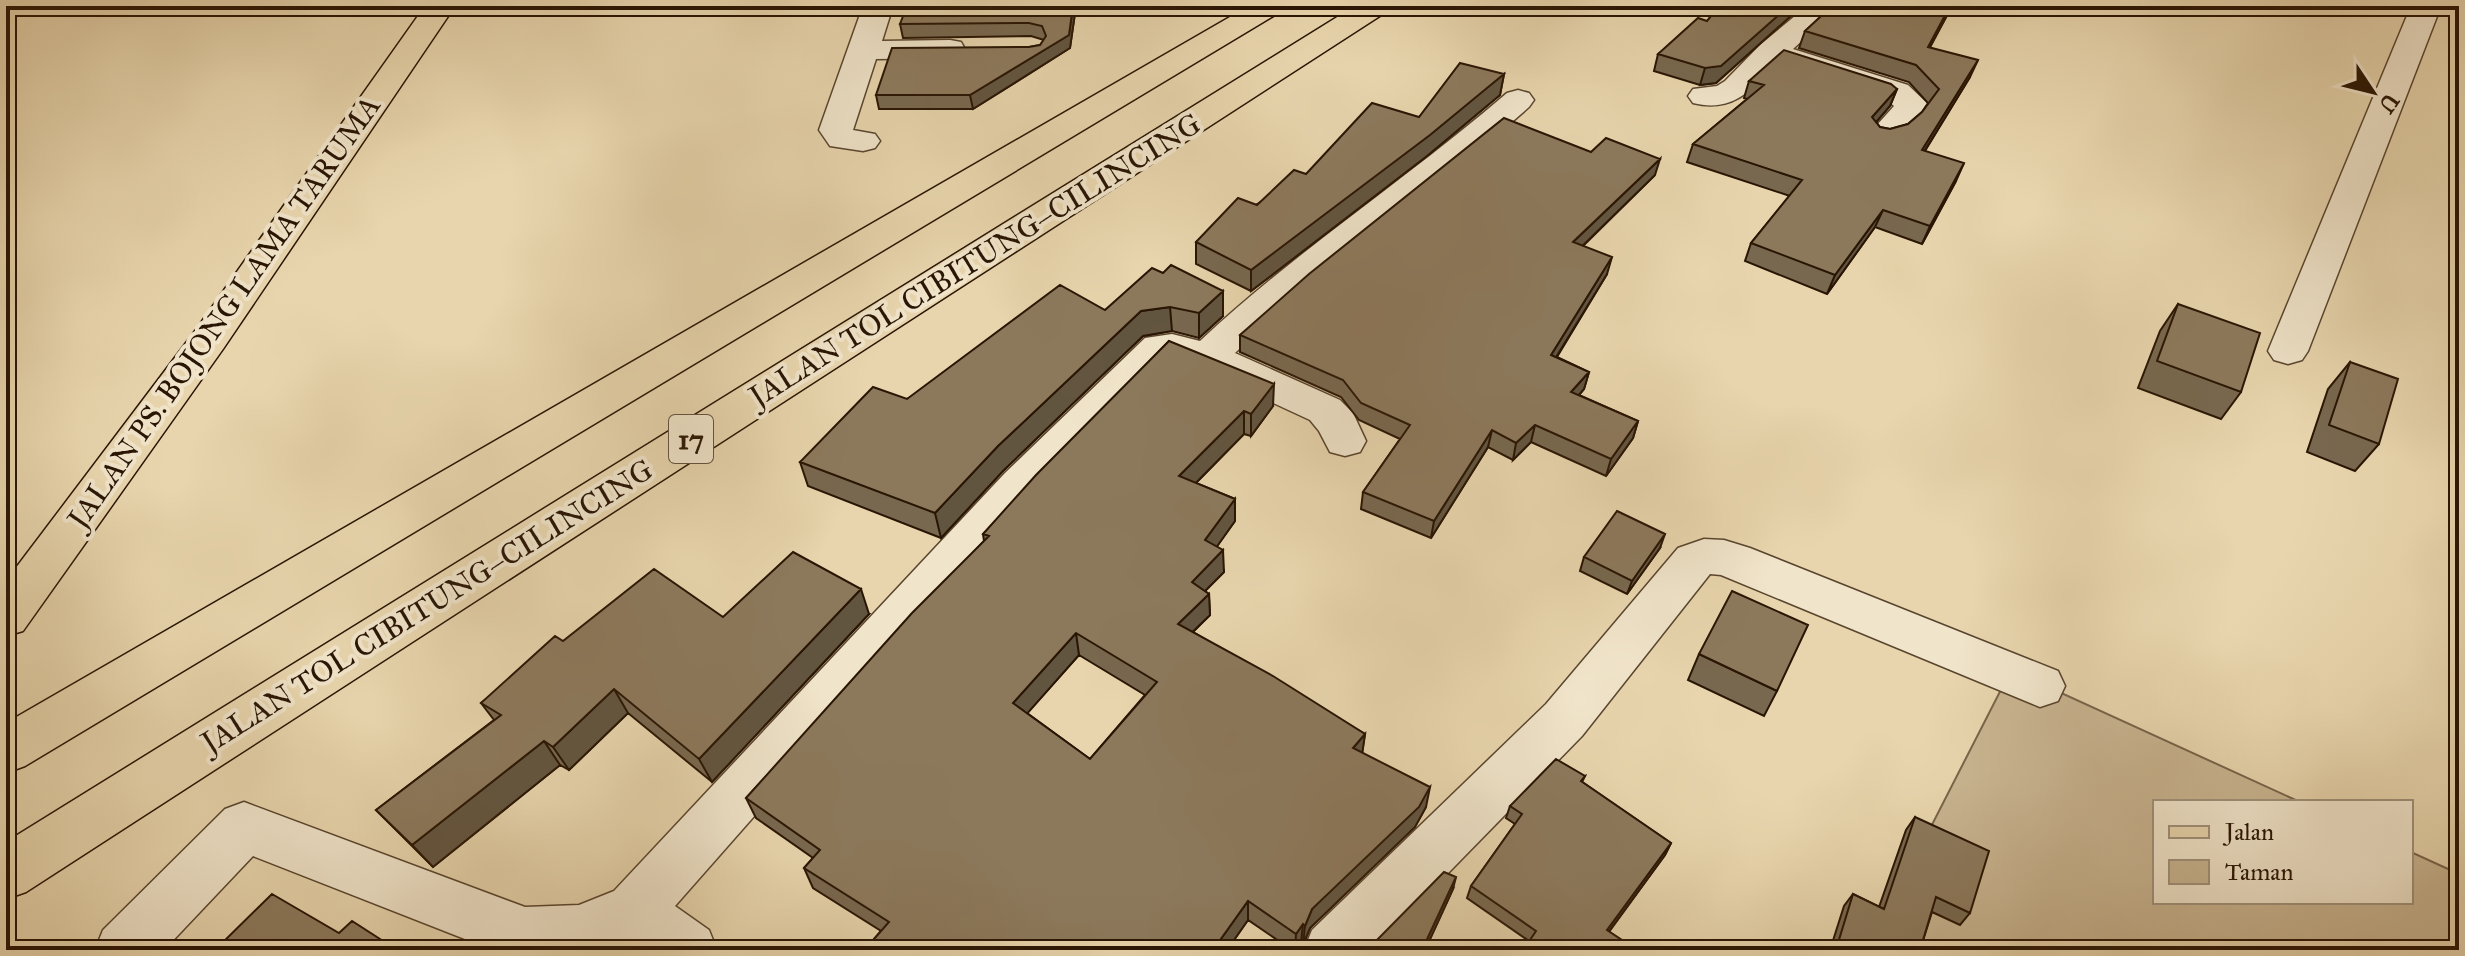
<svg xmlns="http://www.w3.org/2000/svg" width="2465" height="956" font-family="'IM FELL Great Primer',serif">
<rect width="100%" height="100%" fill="#e8d5ad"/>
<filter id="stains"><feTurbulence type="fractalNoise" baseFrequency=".0025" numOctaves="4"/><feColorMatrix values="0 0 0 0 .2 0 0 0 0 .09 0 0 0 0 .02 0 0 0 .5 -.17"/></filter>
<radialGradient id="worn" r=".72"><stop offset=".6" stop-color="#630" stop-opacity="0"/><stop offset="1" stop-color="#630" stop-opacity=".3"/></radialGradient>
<!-- green -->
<path fill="#c8b490" stroke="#78644a" stroke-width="2" d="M2011,670L2300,802H2155V902H2411V852L2459,874V950H1868Z"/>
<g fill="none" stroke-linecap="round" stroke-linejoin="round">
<!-- street casing -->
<g stroke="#59452e" stroke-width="3">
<path id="street" d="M863,6H893L882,41L950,40L961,42L965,49L961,56L950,58L876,59L853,130L875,134L880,141L875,148L863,151L830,146L819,130Z
M1807,6H1840L1793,49L1908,85L1929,105C1915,125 1899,149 1873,142L1868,135L1894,106L1886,99L1777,64C1752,90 1732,113 1693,103L1688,96L1693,89L1717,86L1725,81L1760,45Z
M2411,6H2441L2308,351L2302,360L2288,364L2274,360L2268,351Z
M1518,90L1529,93L1534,100L1529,107C1434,192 1326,263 1235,353L1340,400L1353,413L1366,441L1360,452L1345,456L1330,452L1319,431L1310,420L1226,381L1169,360L1037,495L675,906L709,930L717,950H641L628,940L606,950H493L253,856L164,950H95L103,930L225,809L244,802L525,907L579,905L614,891L1005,473L1145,338L1172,334L1200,341C1296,251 1407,179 1507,93Z
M1704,539L1724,540L1750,548L2058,671L2065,686L2058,701L2040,707L1721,575L1710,574L1582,736L1373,950H1304L1312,930L1546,704L1678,548Z"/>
</g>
<!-- primary casing -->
<g stroke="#291504" stroke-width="3">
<path id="primary" d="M425,6H455L223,349L23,631L6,636V581L195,331Z"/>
</g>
<!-- highway casing -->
<g stroke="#291504" stroke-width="3">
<path id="highway" d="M1249,6H1285L1280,12L25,766L6,773V723Z
M1355,6H1391L1386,12L26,892L6,899V842Z"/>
</g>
<!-- street -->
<use href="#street" fill="#f0e4ca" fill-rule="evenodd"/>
<!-- primary -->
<use href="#primary" fill="#e8d5ad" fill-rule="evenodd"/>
<!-- highway -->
<use href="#highway" fill="#e8d5ad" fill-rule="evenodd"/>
</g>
<!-- wall -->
<path fill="#78684f" stroke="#291504" stroke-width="2" fill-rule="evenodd" d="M1076,6L1070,48L973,109H879L876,95L1029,47L1040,45L1044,40L1031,36L903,38L900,24Z
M1719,6H1802L1716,83L1700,85L1654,71L1658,54L1707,21Z
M1832,6H1952L1930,47L1970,77L1925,151L1956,181L1922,244L1875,227L1827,294L1745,261L1751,243L1790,196L1687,162L1693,144L1747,99L1744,98L1749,81L1897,89L1890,106L1876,122L1880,127L1890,129L1908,124L1922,112L1928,103L1909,82L1799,48L1805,31Z
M1504,74L1500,95L1427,156L1251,291L1196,264V242L1306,174Z
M1655,175L1583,246L1607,274L1557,357L1589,372L1584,389L1579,395L1638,421L1633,438L1606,476L1531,442L1513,460L1488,447L1431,538L1361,509L1363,492L1400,439L1359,420L1341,397L1240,352V335Z
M1163,273L1223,291V316L1199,338L1172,331L1143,336L1003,471L941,538L808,486L800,462L907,399L1105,310Z
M2178,304L2241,392L2221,419L2138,388L2160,331Z
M1169,341L1273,406L1251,436L1244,434L1196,483L1235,499V521L1217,546L1224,572L1205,591L1209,594L1210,615L1193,632L1365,734L1362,753L1426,807L1415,827L1310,928L1303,945L1301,943L1296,950H1292L1248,920L1227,950H879L874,939L881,931L813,888L804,868L813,858L756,818L746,798L984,541L983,534ZM1079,655L1145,695L1090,759L1027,713Z
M2350,362L2379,444L2355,471L2307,452L2328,389Z
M1660,548L1627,594L1580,571L1584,557Z
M869,614L712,782L628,713L569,770L560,765L433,867L376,810L494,720L481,703L563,641L723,617Z
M1699,654L1777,691L1764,716L1688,680Z
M1585,776L1582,782L1671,843L1665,855L1609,932L1637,950H1526L1529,941L1467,898L1471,886L1515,824L1506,818L1510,806Z
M1915,817L1970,913L1960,925L1932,912L1920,950H1830L1844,906L1853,894L1879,907L1906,830Z
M1453,889L1425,950H1312L1313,941L1377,940Z"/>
<!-- shaded-wall -->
<path fill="#625540" stroke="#291504" stroke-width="2" d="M1073,6H1076L1070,48L973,109L970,95L1069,35Z
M1789,6H1802L1716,83L1700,85L1705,68Z
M1950,6H1952L1921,64L1928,47Z
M1978,60L1970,77L1914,168L1922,150Z
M1504,74L1500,95L1427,156L1251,291V270Z
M1897,89L1890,106L1865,135L1872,117Z
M1660,159L1655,175L1569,259L1573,242Z
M1964,163L1956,181L1922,244L1930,226Z
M1883,210L1875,227L1827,294L1835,275Z
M1612,257L1607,274L1547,372L1551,355Z
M1223,291V316L1199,338V313Z
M1170,307L1172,331L1143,336L1003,471L941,538L935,513L998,446L1141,311Z
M1589,372L1584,389L1567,409L1571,392Z
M1274,384L1273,406L1251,436V414Z
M1244,411V434L1180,499L1179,476Z
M1638,421L1633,438L1606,476L1611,459Z
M1535,425L1531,442L1513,460L1516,443Z
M1492,430L1488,447L1431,538L1434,521Z
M1235,499V521L1206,562L1205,540Z
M1665,534L1660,548L1627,594L1632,581Z
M1223,550L1224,572L1192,604V582Z
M861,589L869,614L712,782L699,759Z
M1209,594L1210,615L1179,645L1178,624Z
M1076,633L1079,655L1018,724L1013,703Z
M614,689L628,713L569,770L553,747Z
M1365,734L1362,755L1353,748Z
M544,741L560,765L433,867L412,845Z
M1430,787L1426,807L1415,827L1310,928L1303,945L1305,926L1312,909Z
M1671,843L1665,855L1601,942L1607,930Z
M1456,877L1453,889L1425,950H1422Z
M1248,901V920L1227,950H1213Z
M1303,924L1301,943L1295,950L1296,934Z"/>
<!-- building -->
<path fill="#8c795c" stroke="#291504" stroke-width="2" fill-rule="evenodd" d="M907,6H1073L1069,35L970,95H876L892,48L1029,47L1040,45L1046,36L1042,26L1029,23L900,24Z
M1719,6H1789L1721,66L1705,68L1658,54L1698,18L1707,21Z
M1832,6H1950L1928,47L1978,60L1922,150L1964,163L1930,226L1883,210L1835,275L1751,243L1802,180L1693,144L1764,85L1749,81L1784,50L1891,84L1897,89L1872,117L1880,127L1890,129L1908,124L1922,112L1939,89L1916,65L1805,31Z
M1460,63L1504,74L1430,135L1251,270L1196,242L1238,198L1257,205L1294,170L1306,174L1372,103L1419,117Z
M1504,118L1591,152L1606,138L1660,159L1573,242L1612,257L1551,355L1589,372L1571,392L1638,421L1611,459L1535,425L1516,443L1492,430L1434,521L1363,492L1410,425L1361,403L1343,380L1240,335L1309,274Z
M1171,265L1223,291L1199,313L1170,307L1141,311L998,446L935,513L800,462L873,387L907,399L1060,285L1105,310L1152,268L1163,273Z
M2178,304L2260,333L2241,392L2157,361Z
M1169,341L1274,384L1251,414L1244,411L1179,476L1235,499L1205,540L1223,550L1192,582L1209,594L1178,624L1273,676L1365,734L1353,748L1430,787L1419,807L1312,909L1305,926L1303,924L1296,934L1248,901L1213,950H963L959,946L956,950H888L874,939L889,922L804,868L820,850L746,798L912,613L989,536L983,534L1036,475ZM1076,633L1157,682L1090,759L1013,703Z
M2350,362L2398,379L2379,444L2329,425Z
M1617,511L1665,534L1632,581L1584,557Z
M793,552L861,589L699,759L614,689L553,747L544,741L412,845L376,810L501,715L481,703L555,636L563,641L654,569L723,617Z
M1732,591L1808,625L1777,691L1699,654Z
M1556,759L1585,776L1581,781L1671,843L1607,930L1637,950H1544L1530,940L1536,931L1471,886L1522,814L1510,806Z
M1915,817L1989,851L1970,913L1936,897L1920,950H1851L1838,943L1853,894L1884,909Z
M1444,872L1456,877L1422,950H1323L1313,941L1377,940Z
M272,894L339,933L352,921L397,950H215Z"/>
<g text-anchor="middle" stroke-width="8" stroke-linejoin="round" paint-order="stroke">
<!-- shield labels -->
<rect fill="#f0e4ca" stroke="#65533f" stroke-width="2" x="669" y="415" width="44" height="48" rx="6"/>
<g font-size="28" font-weight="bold" fill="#291504">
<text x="691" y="449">17</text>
</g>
<!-- street labels -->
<g font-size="30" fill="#291504" stroke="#f0e4ca">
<text transform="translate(975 260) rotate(-32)" y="10">JALAN TOL CIBITUNG–CILINCING</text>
<text transform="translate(224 312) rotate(-55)" y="10">JALAN PS. BOJONG LAMA TARUMA</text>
<text transform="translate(427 606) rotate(-32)" y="10">JALAN TOL CIBITUNG–CILINCING</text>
</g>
</g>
<!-- margin -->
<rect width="2465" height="956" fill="none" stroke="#e8d5ad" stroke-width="32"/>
<rect x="8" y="8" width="2449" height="940" fill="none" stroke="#291504" stroke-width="4"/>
<rect x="16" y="16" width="2433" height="924" fill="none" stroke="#291504" stroke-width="2"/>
<!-- legend -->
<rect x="2153" y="800" width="260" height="104" fill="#f0e4ca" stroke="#a0917b" stroke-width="2"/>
<rect x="2169" y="826" width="40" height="12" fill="#e8d5ad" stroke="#a0917b" stroke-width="2"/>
<text x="2225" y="840" font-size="24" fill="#291504">Jalan</text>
<rect x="2169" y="860" width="40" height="24" fill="#c8b490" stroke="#a0917b" stroke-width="2"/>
<text x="2225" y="880" font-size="24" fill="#291504">Taman</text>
<!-- north arrow -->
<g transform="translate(2373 92) rotate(125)" stroke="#f0e4ca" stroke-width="6" paint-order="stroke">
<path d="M0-6L14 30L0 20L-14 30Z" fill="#291504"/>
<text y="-12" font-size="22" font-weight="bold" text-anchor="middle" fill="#291504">U</text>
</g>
<rect width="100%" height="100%" filter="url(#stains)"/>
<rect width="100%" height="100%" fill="url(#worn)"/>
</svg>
